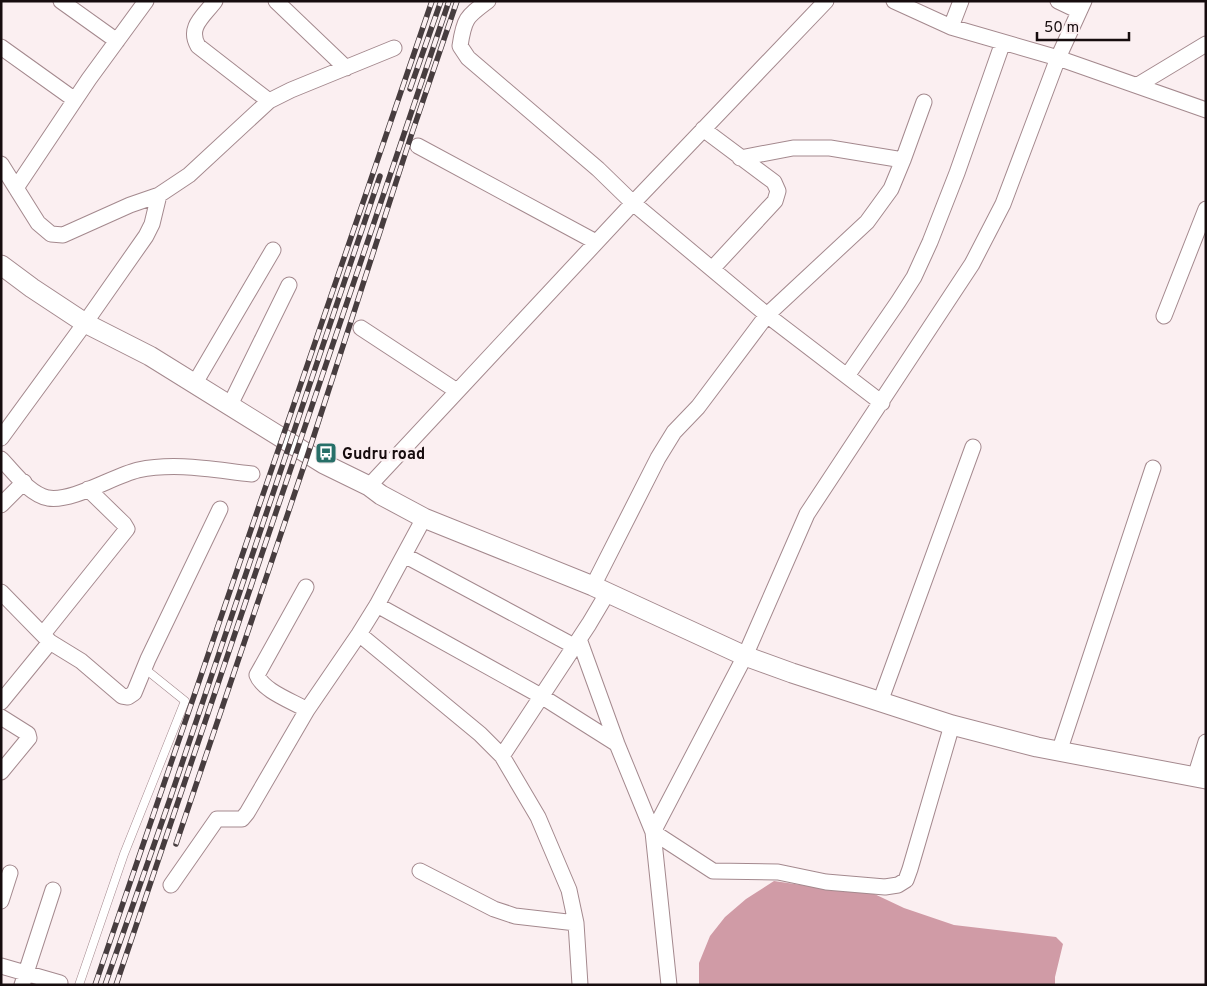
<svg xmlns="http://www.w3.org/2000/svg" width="1207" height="986" font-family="Overpass,sans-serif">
<rect width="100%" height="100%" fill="#fbeff1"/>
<!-- water -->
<path fill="#d09ba6" d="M774,881L836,890L868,891L904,908L954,925L1056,937L1063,944L1055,977V984L699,985V963L710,936L725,917L746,899Z"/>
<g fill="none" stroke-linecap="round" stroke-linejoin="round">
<!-- service casing -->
<g stroke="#a4898e" stroke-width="9">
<path id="service" d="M79,985L124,854L185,701L144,668"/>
</g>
<!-- minor casing -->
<g stroke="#a4898e" stroke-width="17">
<path id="minor" d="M61,1L117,41
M215,1C204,16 187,27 198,46L269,101
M276,1L346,68
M488,1C466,17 464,19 460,46L468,58L598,169L633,203L767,315L882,403
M894,1L951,27L1058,58L1206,110
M1058,1L1079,11
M951,27L961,1
M1,47L75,100
M1138,85L1206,44
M703,129L774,182L778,191L775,201L712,269
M418,146L596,242
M740,158L793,148H830L903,160
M1,164L38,223L51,234L63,235L130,205L159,195L189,175L269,101L291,90L394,48
M16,188L89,79L146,1
M1164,316L1206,209
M361,328L457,391
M847,376L898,302L914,277L930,242L957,173L1003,42
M195,383L273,250
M230,405L289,285
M1,438L85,323L146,236L152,224L159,195
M1,459C14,472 29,494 48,498C73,502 113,476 138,470C176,462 214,470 252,474
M369,486L633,203L826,1
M1,505L24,482
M404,555L574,646
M593,586L658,458L674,432L698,407L767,315L867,222L891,189L903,160L924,102
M306,587L257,675C263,691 292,701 307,710
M1,592L50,642L81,661L122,696L128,697L134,693L148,659L220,509
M377,605L541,696L617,744
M43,634L127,529L124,524L88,489
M359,634L480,734L502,756L538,817L569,890L576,923L580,985
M579,639L617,744L653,832L669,985
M1,702L50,642
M880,702L973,447
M1,717L28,734L29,738L1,772
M952,725L910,869L906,880L898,885L885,887L826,882L778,872L713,871L653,832L745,656L807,514L972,264L1003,204L1058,58L1084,1
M1059,752L1153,468
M502,756L589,624L608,592
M1195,777L1206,742
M420,871L494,909L515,916L576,923
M171,885L217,819H242L247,813L307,710L359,634L377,605L424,518
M1,901L10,873
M1,966L60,983
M22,985L53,890"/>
</g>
<!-- tertiary casing -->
<g stroke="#a4898e" stroke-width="21">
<path id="tertiary" d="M1,265L32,288L85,323L150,356L324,464L369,486L381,495L424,518L593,586L745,656L792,673L952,725L1037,747L1206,779"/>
</g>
<!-- service -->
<use href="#service" stroke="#fff" stroke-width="8"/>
<!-- minor -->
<use href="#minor" stroke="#fff" stroke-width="15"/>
<!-- tertiary -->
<use href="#tertiary" stroke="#fff" stroke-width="19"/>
<!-- rail casing -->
<g stroke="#473d3f" stroke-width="5.5">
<path id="rail" d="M410,89L441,1
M176,844L308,454L411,136L457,1
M95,985L432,1
M105,985L170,799L380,176
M116,985L449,1"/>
</g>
<!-- rail -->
<use href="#rail" stroke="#fbeff1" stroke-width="4" stroke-dasharray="11" stroke-linecap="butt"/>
</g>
<!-- icons -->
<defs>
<g id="bus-square" transform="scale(1.125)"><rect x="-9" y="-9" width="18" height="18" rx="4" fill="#276f68" stroke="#fbeff1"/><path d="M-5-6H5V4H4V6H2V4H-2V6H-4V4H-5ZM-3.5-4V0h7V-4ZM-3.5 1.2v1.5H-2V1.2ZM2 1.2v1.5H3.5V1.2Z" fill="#fff"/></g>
</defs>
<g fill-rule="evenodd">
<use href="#bus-square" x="326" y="453"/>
</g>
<g text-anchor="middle" stroke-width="5" stroke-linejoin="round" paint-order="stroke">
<!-- poi labels -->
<g font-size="16" font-weight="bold" fill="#160c0e" stroke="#fbeff1" text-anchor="start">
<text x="342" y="459">Gudru road</text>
</g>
</g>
<!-- border -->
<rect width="1207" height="986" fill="none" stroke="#160c0e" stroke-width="5"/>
<!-- scale -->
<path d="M1037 32v8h92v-8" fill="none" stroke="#160c0e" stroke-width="2.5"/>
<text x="1044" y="32" font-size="15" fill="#160c0e" stroke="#fbeff1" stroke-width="4" paint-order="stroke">50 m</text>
</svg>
